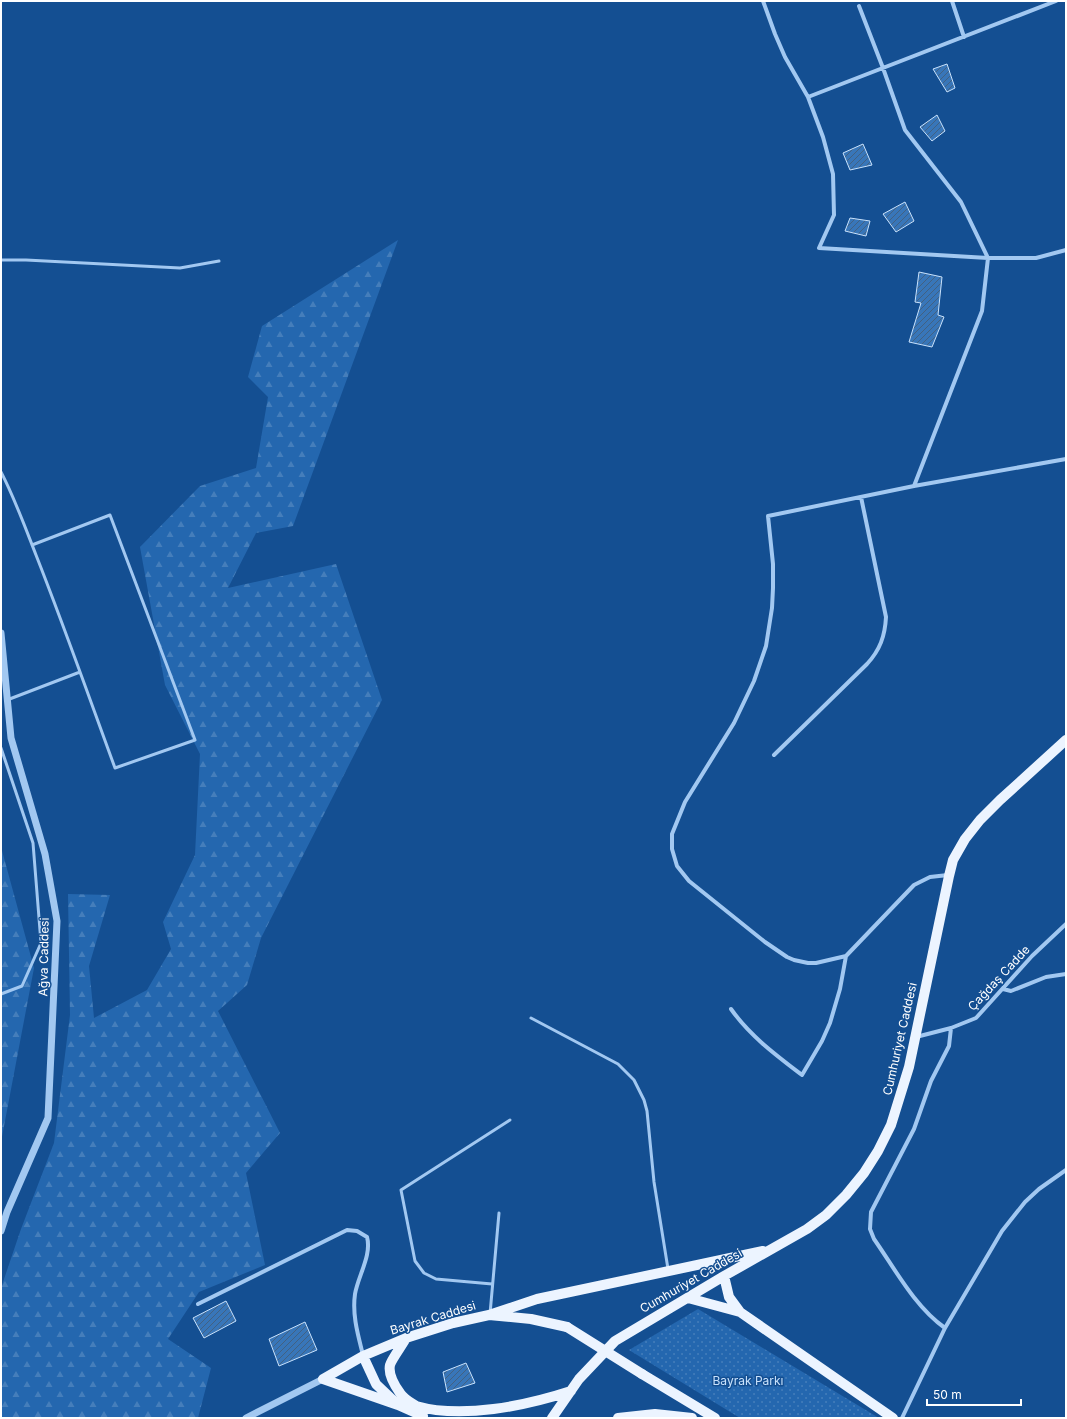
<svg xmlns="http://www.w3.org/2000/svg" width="1067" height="1419" font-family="Inter,sans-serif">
<defs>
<pattern id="forest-firs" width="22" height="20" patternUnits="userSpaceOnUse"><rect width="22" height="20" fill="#2467af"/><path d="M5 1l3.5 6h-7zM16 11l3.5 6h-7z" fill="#457ebb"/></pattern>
<pattern id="park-dots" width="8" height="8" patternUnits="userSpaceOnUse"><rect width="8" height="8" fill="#2467af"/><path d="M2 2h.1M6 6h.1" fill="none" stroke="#457ebb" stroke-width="1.8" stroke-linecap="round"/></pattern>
<pattern id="building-hatch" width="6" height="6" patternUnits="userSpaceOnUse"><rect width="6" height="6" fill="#3876b9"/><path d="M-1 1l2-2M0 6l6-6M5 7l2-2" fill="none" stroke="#426182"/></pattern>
</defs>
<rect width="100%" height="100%" fill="#144f92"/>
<!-- forest -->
<path fill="url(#forest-firs)" d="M398,240L293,526L256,533L228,588L336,564L382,700L261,938L247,985L218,1011L280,1133L246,1173L265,1265L199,1292L168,1339L211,1368L198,1418H1V1288L21,1229L54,1143L70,1015L68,894L110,895L89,966L94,1018L147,990L171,949L163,922L195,855L200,754L165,685L140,547L200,486L256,468L268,397L248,377L262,326Z
M1,847L34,968L1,1142Z"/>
<!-- park -->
<path fill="url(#park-dots)" d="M698,1309L879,1418H740L629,1350Z"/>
<!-- building -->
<path fill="url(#building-hatch)" stroke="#c9e2fc" d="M947,64L955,88L947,92L933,69Z
M937,115L945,131L932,141L920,127Z
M863,144L872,165L850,170L843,153Z
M905,202L914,221L896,232L883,214Z
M850,218L870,221L866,236L845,231Z
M919,272L942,277L938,315L944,317L932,347L909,342L921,303L915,302Z
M226,1301L236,1321L204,1338L193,1318Z
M305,1322L317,1350L279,1366L269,1339Z
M466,1363L475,1383L447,1392L443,1372Z"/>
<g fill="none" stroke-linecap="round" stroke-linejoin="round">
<!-- service -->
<path stroke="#a2c8f1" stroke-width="3" d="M1,260H26L180,268L219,261
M1,472C15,499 25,527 36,555C64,626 89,697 115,768L195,740L110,515L32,545
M7,700L80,672
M1,748L33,843L41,943L22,986L1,994
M531,1018L618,1064L634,1080L644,1100L647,1111L654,1182L668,1269
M492,1284L436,1279L424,1273L415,1261L401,1190L510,1120
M490,1314L499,1213"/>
<!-- minor -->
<path stroke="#a2c8f1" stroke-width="4" d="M763,1L775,34L785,57L808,97L823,137L833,174L834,215L819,248L988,258H1036L1066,250
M952,1L964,37
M859,6L883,68L905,130L961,202L988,258L982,311L914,486
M808,97L1056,1
M774,755L867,664C880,650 885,636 886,617L861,497
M846,956L816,963H808L794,960L787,957L765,942L689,881L677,866L672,849V834L685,802L734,723L754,681L766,646L772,608L773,588V564L768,516L914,486L1066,459
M1003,989L1011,991L1046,977L1066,974
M731,1009C750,1036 776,1055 802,1075L822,1041L830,1023L840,989L846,956L914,885L930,877L948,875
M916,1037L951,1028L976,1018L1032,956L1066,924
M198,1304L347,1230L357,1231L367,1237C372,1255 358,1276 355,1294C352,1315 358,1335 363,1355
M945,1328C915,1307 895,1269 874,1239L870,1229L871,1212L914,1129L931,1081L949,1046L951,1028
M902,1418L945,1328L1002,1231L1025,1202L1039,1189L1066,1170"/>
<!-- tertiary -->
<path stroke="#a2c8f1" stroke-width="7" d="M1,633L11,738L45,854L57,921L48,1118L7,1212L1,1231
M246,1418L323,1379"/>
<!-- primary -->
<path stroke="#ecf4ff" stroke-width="10" d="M724,1276L729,1297L740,1312
M688,1298L740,1312L893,1418
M489,1315L537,1299L763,1251
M406,1338C403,1344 391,1360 390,1365C388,1374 395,1386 400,1393C404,1399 410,1402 416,1406C462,1419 525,1406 571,1391
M363,1356L376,1384L396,1403
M642,1374L715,1418
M323,1379L363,1356L406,1338L453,1323L489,1315L531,1319L567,1327
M323,1379L398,1405L423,1416
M552,1418L579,1379L615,1341L724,1276L807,1229L826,1215L846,1195L864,1173L878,1151L891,1125L909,1067L949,876L953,860L965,839L980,820L1000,800L1066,740
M618,1418L655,1414L692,1418"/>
<!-- primary-bridge -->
<path stroke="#ecf4ff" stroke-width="10" d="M567,1327L642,1374"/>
</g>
<g text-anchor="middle" stroke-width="3" stroke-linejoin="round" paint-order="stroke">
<!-- street labels -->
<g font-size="12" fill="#fff" stroke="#144f92">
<text transform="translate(44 957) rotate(-89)" y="4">Ağva Caddesi</text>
<text transform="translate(999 978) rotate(-47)" y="4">Çağdaş Cadde</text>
<text transform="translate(900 1039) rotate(-77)" y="4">Cumhuriyet Caddesi</text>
<text transform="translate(691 1281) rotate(-30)" y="4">Cumhuriyet Caddesi</text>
<text transform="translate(433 1318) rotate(-17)" y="4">Bayrak Caddesi</text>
</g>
<!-- park labels -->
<g font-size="12" fill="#c9e2fc" stroke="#144f92">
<text x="748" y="1385">Bayrak Parkı</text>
</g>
</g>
<!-- border -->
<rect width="1067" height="1419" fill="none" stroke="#ffffff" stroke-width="4"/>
<!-- scale -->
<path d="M927 1399v6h94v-6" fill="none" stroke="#ffffff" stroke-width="2"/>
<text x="933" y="1399" font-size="12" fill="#ffffff" stroke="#144f92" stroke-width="3" paint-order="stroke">50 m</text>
</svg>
